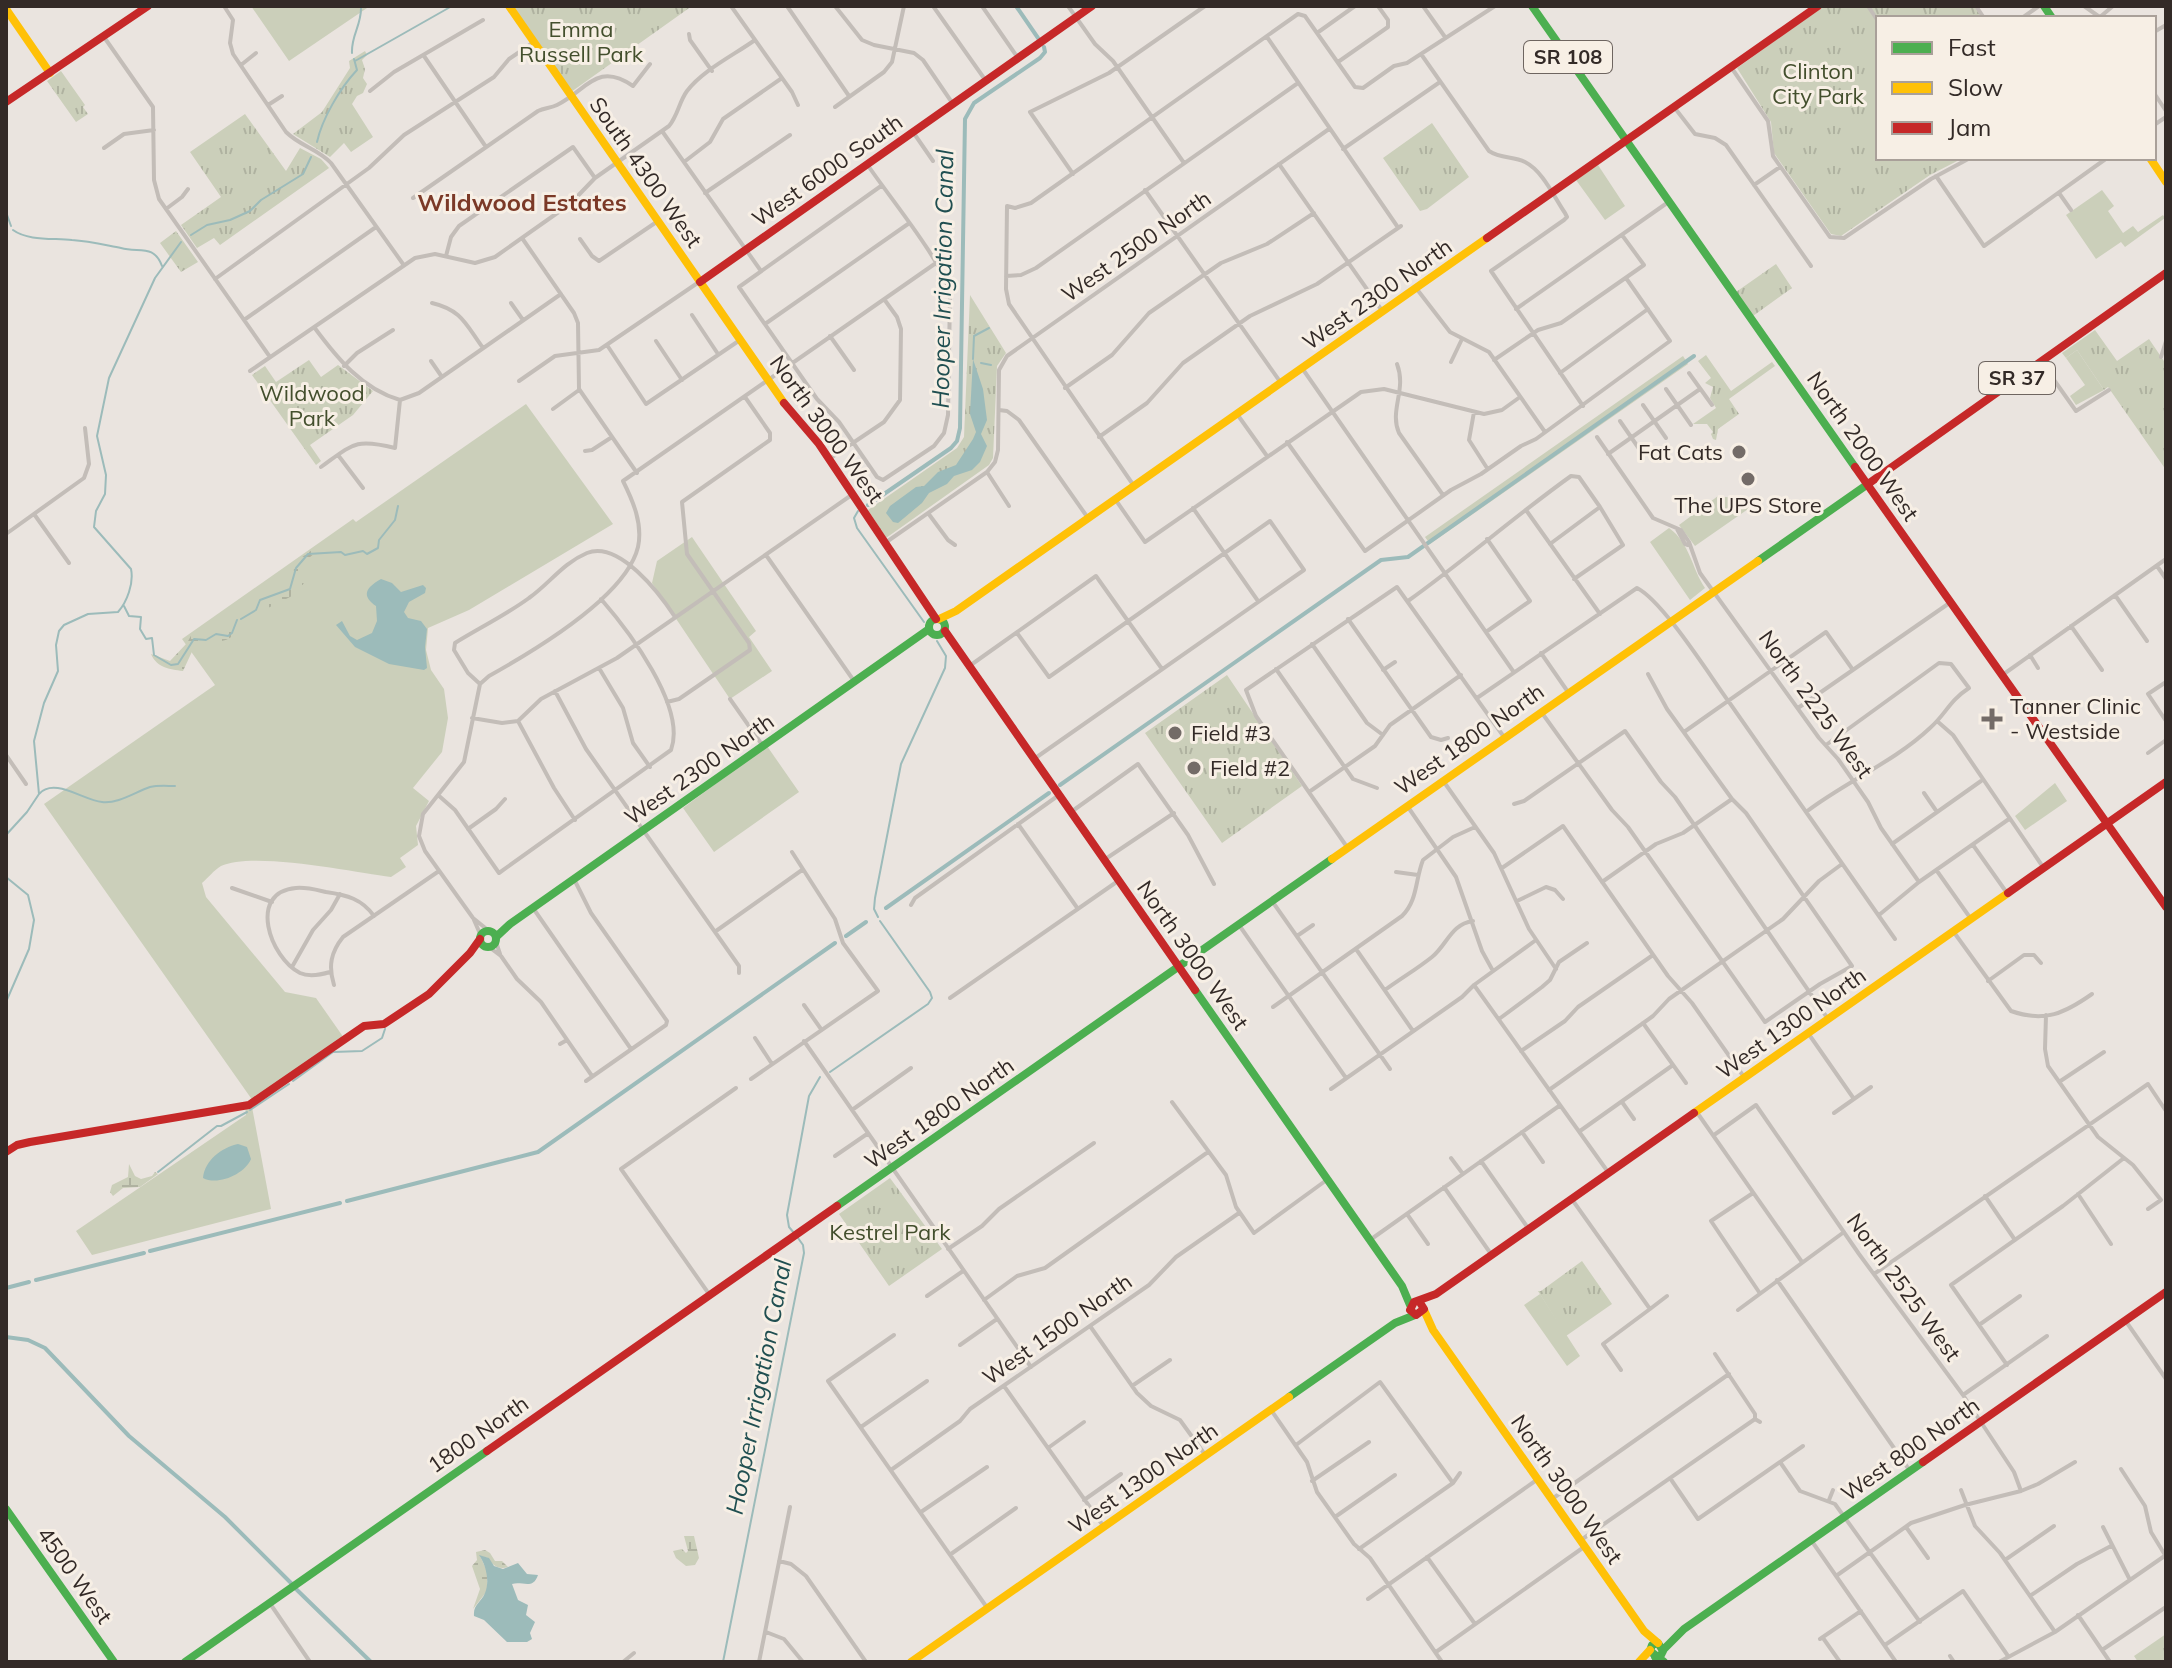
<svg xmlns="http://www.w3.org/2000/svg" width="2172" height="1668" font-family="Mulish,sans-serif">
<defs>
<pattern id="wetland-marsh" width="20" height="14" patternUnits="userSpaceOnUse" patternTransform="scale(2)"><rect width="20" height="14" fill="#cbcfba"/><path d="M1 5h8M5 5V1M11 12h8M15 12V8" fill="none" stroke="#afb2a0"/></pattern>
<pattern id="park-tufts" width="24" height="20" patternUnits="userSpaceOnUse" patternTransform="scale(2)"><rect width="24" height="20" fill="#cbcfba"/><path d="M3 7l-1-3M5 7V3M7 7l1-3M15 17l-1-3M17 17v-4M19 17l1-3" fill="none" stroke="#afb2a0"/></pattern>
</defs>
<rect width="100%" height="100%" fill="#eae4df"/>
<!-- grass -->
<path fill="#cbcfba" d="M251,6H370L289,61Z
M1598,165L1625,206L1605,220L1576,180Z
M2102,190L2114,206L2108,211L2123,233L2133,226L2138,232L2163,215L2165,218L2125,247L2121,242L2096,259L2066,215Z
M2077,350L2104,390L2076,405L2070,396L2085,385L2066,358Z
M1683,356L1688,364L1430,544L1425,537Z
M526,404L613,524L469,610L428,628L426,650L431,670L444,689L448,718L442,752L413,788L429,801L416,826L418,845L400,858L406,867L391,877C354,872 253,851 221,866C214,870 208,878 202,883L206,897L285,992L316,998L344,1038L257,1099L259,1103L252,1107L271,1209L92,1255L76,1231L246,1115L245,1104L253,1101L44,804L215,685L182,639L353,519L356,522Z
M1718,496L1749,500L1755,507H1751L1695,546L1679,525Z
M1669,528C1690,543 1692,569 1705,588L1690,600L1650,542Z
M692,537L756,631L749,637L772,671L730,699L652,583L657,561Z
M767,746L799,792L714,852L683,808Z
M2055,783L2067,801L2025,830L2015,816Z
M1540,1294L1580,1356L1567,1366L1524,1305Z"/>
<!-- wetland -->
<path fill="url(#wetland-marsh)" d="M312,550L315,553L304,562L305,581L298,593L242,621L240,617L255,601L287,588L293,582L294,568L301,558Z
M233,617L240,626C233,644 212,643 196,643L183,671C169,669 157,668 151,654L170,661L187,643L193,632L218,630L226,627L229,618Z
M129,1164L135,1176L141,1179L152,1176L155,1172L158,1174L140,1187L123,1188L113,1196L110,1192L112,1185L128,1177Z
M684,1536H694L699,1558L695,1565L686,1566L676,1558L673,1551L682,1549L686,1553L688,1551Z
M485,1550L490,1553L495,1561H502L508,1567C499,1570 493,1566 488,1558L480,1556L487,1571V1591L473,1609L480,1589L472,1566L477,1560L476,1552Z"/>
<!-- park -->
<path fill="url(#park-tufts)" d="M512,6H692L571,92Z
M1824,6H1974L1982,18H1878V158H1963L1930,175L1841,236L1831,234L1774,153L1771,122L1737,68Z
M365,51L367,55L362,60L365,69L363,78L367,84L363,93L357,96L352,104L373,137L351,152L344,143L330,157L293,134L322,112L350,68L349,61Z
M61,71L85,105L83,107L88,114L76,122L47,81Z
M245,114L286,171L300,148L321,159L329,168L220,245L214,238L197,248L181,225L221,197L190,152Z
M1432,123L1469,177L1427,209L1420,211L1383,158Z
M176,231L198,262L181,272L160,243Z
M1776,264L1792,288L1753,316L1736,292Z
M970,295L1006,353L997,366L993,458L989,465L886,538L868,510L957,448L964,437Z
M2095,330L2117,361L2149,339L2166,364V470L2108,387L2104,390L2077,350L2066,358L2062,353Z
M1706,355L1731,391L1772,362L1775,366L1729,399L1739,414L1718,429L1716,440L1713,439L1711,434L1713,432L1707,424H1693L1716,408L1710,398L1713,387L1705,383L1711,378L1698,361Z
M309,360L321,377L338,365L373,391L353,415L310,445L321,461L316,465L252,375L265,366L276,382Z
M1227,675L1302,786L1222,843L1145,733Z
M890,1178L942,1249L889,1286L839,1214Z
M1582,1261L1612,1304L1566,1336L1538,1291H1541Z
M2166,1634V1662H2138L2134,1656Z"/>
<!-- water -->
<path fill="#9cbbba" d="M973,359L983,389L987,420L981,434L987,446L980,462L972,470L954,476L947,484L929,493L922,503L898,523L893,522L886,513L890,506L916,487L924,486L938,472L956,465L973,439L976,432L970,414Z
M381,579L392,583L401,592L423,585L426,588L425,593L409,602L404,612L408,618L421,621L427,629L425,647L427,668L424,670L389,664L355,647L336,625L342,621L350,636L357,640L372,633L377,621L376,606C360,595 367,587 381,579Z
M238,1144L247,1147L251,1159C245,1174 218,1186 203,1178C205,1160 221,1148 238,1144Z
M479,1555L489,1558L494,1566L503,1569L518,1563L527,1574L538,1575C533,1590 523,1581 512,1584L518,1600L528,1605L526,1615L535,1622L530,1633L532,1639L527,1642H507L484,1620L474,1616C473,1604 481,1603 485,1593C490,1581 486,1565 479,1555Z"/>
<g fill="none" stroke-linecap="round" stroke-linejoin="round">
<!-- stream -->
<path stroke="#9cbbba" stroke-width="2" d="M352,53C351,35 362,25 361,6
M355,61L452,6
M317,142C322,119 340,88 357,70L354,59
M6,212L11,226
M13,230C28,241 53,238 72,240C89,241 105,245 121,248C139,253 154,244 162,266
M191,235L207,225L230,220L250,211L261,200L303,174L311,157
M973,359L974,336L989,328
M981,363L991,365
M858,511L854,518L857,528L924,622
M124,606L129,616L141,617L140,629L146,639L152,638L154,655L171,665L178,664L194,639L206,640L216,634L228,636L232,633L237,620
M241,619L256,610L260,600L290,589L296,568L308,554L341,552L345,555L363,551L367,554L378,548L379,540L395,520L398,506
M39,794C54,777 83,800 102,802C118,804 135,792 150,787C158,785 167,786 175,786
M6,835L27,812L39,794L34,741L44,703L58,671L56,645L59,631L64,625L88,614L118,612C127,602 134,583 131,569L94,527L96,511L105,494L106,475L97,436L109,378L155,278L181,242
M6,877L28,895L34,920L29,949L6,1002
M878,917L874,909L875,898L901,764L945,668L946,656L937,641
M830,1072L928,1004L932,998L930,992L880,921
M293,1081L333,1052L362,1051L382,1038L385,1029
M250,1110L289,1084
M158,1172L217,1126H221L247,1112
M794,1233L789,1227L787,1215L809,1096L820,1077
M723,1662L804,1253L803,1245L798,1238"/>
<!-- canal -->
<path stroke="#9cbbba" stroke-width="4" d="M1016,6L1038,38
M868,505L951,448L957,441L960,428L965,119L974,103L1040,58L1045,52L1044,47
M1060,785L1381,560L1408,557L1694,356
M886,908L1049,793
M846,936L866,922
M347,1201L538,1152L835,943
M150,1251L340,1203
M36,1280L144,1253
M6,1288L29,1282
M6,1337L28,1340L45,1348L129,1436L225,1517L292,1584
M296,1589L371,1662"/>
<!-- street -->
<path stroke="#c3bdb8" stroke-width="4" d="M224,6L233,20L230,43L233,54L286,132C300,146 318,149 331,163L403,264
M731,6L792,92L798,105
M787,6L849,96
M835,6L862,40L874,45L914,53L923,60L953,104
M933,6L986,81
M982,6L1018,58
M1068,6L1095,44L1113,61L1184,163
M1423,6L1445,37
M1868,6L1878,21
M1976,6L1984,18
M2084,6L2101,18
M1298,14L1305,16L1355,87L1363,88L1394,66L1407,63L1495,6
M2100,17L2113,6
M2022,18L2039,6
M2154,32L2166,25
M1317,33L1355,6
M689,34L690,40L712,71
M104,37L153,107L154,180L159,199L270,357
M1267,37L1397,226
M1421,54L1489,151C1501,159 1513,156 1525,162C1543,171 1554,197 1565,213L1567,217L1564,220L1491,271L1583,406
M424,56L486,147
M1338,62L1388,27V20L1378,6
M241,65L256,53
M1731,67L1768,121L1773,156L1830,237L1844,238L1931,179L1970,158
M370,91L394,72L483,20
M2154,93L2166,111
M268,105L282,96
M835,107L884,72L892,62L904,6
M1674,107L1695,134L1715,138L1726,145L1811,266
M2154,125L2166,117
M662,131L761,271
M913,132L933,161
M104,148L124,134L154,130
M1343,149L1440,82
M684,162L710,142L723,119L782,78
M867,164C886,193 946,265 950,295L948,415L944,433L934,446L883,480L877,477L839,422L817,399L739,287L881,186
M1279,164L1383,312
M1073,174L1030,112L1109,73L1205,6
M1936,176L1984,246L2107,158
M1754,185L1780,167
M1145,190L1281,383
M705,193L790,135
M2059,193L2071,210
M413,198L538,111C544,108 551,108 557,105C587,90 597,61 633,86L650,64
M166,209L182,197L188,189
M522,238L574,313L578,323L579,389L637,473
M580,239L592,256L599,261L658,221
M446,256L451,237L459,226L573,147L595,178
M1006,276L1021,275L1036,268L1298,83
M215,279L369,168L404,135L494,77L509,59L534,42
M1416,288L1450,332L1489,352L1545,432
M432,303C462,310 466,325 483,348
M511,303L523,320
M1516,309L1667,203
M692,315L718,354
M244,320L376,227
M765,324L908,224
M314,327C337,358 362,389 400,400L395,448C355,438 353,444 321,467
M830,336L854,370
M656,341L682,380
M607,345L646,404L740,340
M2161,357L2166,341
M1494,360L1538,330L1561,323L1644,265L1622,235
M431,361L442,377
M1451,362L1462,339
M2042,363L2076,411L2109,390
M1397,364C1407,390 1389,410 1399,433L1443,495
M344,366L357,353L393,330
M1302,368L1513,671
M250,371L415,258L435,254L475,263L495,257L570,204L595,178L669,126C678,115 679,102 687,91C703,70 734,55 755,40
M1560,373L1648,309
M1689,373L1712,405
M519,381L555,356L599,350L699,282
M1065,388L1112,355L1149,313L1221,263L1267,244L1314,213
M1666,389L1691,425
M400,400L419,393L561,294
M1643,405L1666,438
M553,409L579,390
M999,410L1007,411L1019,420L1088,518
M1474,412L1469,440L1487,468
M1237,414L1267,456
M1620,421L1642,453
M1099,437L1147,403L1183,363L1250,316L1317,284L1401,226
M1597,437L1653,518L1681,530L1689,542L1700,573L1819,738L1838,759L1868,802L1881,828L1919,882
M1287,442L1365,551L1451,490L1481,474L1521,446L1536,439L1670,341L1626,278
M585,451L592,450L612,437
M1608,454L1700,389
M338,455L363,488
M829,459L884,422L900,400L901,329L897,317L884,299
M987,472L1009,506
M1134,486L1009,304L1006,289L1007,206L1015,208L1031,203L1298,14
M1115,499L1145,542L1361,392L1384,389L1484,414L1502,410L1520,397
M1193,508L1258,601
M1526,510L1600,614
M928,513L948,540L955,545
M34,514L69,563
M1677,529L1685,544L1688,545
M6,534L84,478L89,464L85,428
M885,543L987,472L995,462L998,450L999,370L1007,356L1329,129
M1550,544L1600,507L1623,545L1574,579
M766,555L854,681
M2157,566L2166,579
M2115,595L2147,641
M1408,601C1464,561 1515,516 1571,476L1579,477L1600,507
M1348,619L1431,737L1441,740L1448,738
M2071,626L2102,670
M1486,632L1530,601L1487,539
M1017,633L1049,677L1270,521L1304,570L1034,759
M1312,644L1367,723L1383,735
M1541,653L1568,692
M2030,655L2038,668
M968,667L1096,576L1162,669
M599,668L623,708L633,743L650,767
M1276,669L1353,779L1377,788
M1383,670L1395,662
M2001,676L2166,559
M2166,682L2148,694L2166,721
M480,684L468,673L454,650L455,643C479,628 506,615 529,598C549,584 563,563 587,553C619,540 660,594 675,617
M555,691L586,749L739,966V973
M1477,698L1637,588C1663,601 1710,676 1729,702C1784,781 1840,860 1895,939
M730,699L763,746
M667,702L679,699L750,650L749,643L687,554L682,502L770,440V433L745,397
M1798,708L1948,604
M1542,713L1612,810L1628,827L1765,1022L1820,984L1852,966L1746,813L1732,799L1667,709L1648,674
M472,718L502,723L518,721L541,699L617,658L853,494
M518,721L554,788L575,820
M1937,721L1953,735L2043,867
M1684,732L1826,632L1853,670
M2148,753L2166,740
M6,755L26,784
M1444,782L1494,853L1529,929L1556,969
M1309,792L1375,746L1390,725L1461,675
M1924,793L1937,812
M438,795L455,810L499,873L671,750C687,707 628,630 601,599
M1514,804L1524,801L1625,731L1661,782L1675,797L1828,1019
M1408,807L1456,877L1482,951L1493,971
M1071,812L1138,764L1188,835L1214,884
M1806,812C1845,782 1894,762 1930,728C1946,714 1949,701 1969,688L1951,664L1939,663L1826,745
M1018,824L1078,909
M468,829L496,809L505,799
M1892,844L1981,781
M1973,845L2007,893
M1347,847L1256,716L1246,690L1397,587L1504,737
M1104,860L1174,813
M1502,868L1563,826L1668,976L1692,1003L1744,1077
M1937,871L1971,919
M1396,872L1418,875
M574,879L591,913L667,1021L666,1025L586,1081
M1602,882L1656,844L1683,833L1732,799
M232,888L272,902
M1272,901L1390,1069
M1517,901L1546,887L1555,890L1563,899
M911,905L915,898L1059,795
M533,908L631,1049
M1879,915L1919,882L2009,819
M474,920L481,936
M1239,925L1346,1078
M489,931L473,918L425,851L419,836L423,814L464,762L480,684L489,676C532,652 626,597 638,547C643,524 633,501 623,481L936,263
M716,931L802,870
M1953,931L2011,1011C2045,1023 2065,1013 2092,994
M1297,936L1313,925
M496,942L500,954
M489,947L501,956L517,979L541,1002L592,1076
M1356,949L1413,1031
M292,967L313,930L331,910L340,894
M330,972C320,975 309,977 300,973C270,958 247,892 296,888C306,887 317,890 326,892C347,895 362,899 374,916
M1988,981L2024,955H2034L2041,963
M334,985C328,966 331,952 343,937L439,871
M1474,985L1608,1172
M1385,990C1400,979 1417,969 1432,957C1447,945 1451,924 1473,921
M950,998L1118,881
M804,1005L821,1029
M1273,1007L1402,916C1418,900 1415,880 1423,860L1453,837L1475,827
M2046,1015L2045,1049L2048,1066L2098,1137L2133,1165L2161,1200L2148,1209
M1499,1019L1542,987L1550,980L1559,962L1587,943
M1643,1023L1686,1083
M1808,1033L1854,1099
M755,1038L772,1064
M804,1041L1031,1367
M560,1044L567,1040
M1521,1051L1565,1021L1578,1007L1653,955
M751,1079L878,991L843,943L835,919L792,852
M2059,1082L2104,1052
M1331,1089L1462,997L1474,985L1536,940
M1549,1090L1653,1016L1669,999L1783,919L1819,881L1842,864
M1172,1102L1226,1175L1236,1207L1254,1233L1328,1179
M1622,1102L1634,1119
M852,1110L911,1068
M1696,1111L1802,1262
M1834,1113L1871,1087
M1580,1131L1673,1065
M1522,1132L1543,1162
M1714,1135L1756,1105L1859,1254L1963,1395L2014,1472L2021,1491
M835,1156L867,1134
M1451,1158L1463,1174
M1481,1161L1528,1228
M1444,1187L1491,1254
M1753,1193L1711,1221L1759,1292
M2078,1194L2111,1244
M1985,1196L2015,1240
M1571,1198L1650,1309L1603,1344L1621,1370
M1407,1214L1428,1244
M1370,1240L1559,1106
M948,1249L982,1226L999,1209L1094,1143
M1874,1274L2148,1084L2166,1111
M1777,1280L1910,1471
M709,1294L621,1169L736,1088
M927,1296L963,1271
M984,1300L1017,1276L1045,1268L1208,1152
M1650,1309L1667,1296
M1738,1310L1844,1232
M2125,1320L2166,1379
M1979,1325L2020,1296
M1090,1326L1137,1393L1151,1406L1180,1420L1206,1456
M894,1335L828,1381L988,1609
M960,1345L997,1319
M1715,1354L1755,1414V1419
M2007,1365L1951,1285L2063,1206L2124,1158
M1004,1386L1104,1527
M1132,1386L1170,1360
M1963,1395L2047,1336
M1271,1410L1307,1462L1317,1492L1354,1544L1370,1558L1442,1662
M861,1427L927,1381
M1296,1445L1380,1382L1453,1483
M1048,1448L1084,1422
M1780,1462L1800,1491L1835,1504L1920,1622
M2121,1469L2145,1506L2151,1532L2165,1555
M891,1470L960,1421L970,1409L1149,1285L1176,1257L1239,1213
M1670,1478L1698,1519L1803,1446
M1312,1481L1369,1442
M1961,1490L1975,1526L2000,1553L2055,1632
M1552,1499L1729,1374
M1084,1500L1121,1474
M1829,1500L1833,1490
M921,1512L987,1467
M1335,1517L1395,1475
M1906,1527L1928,1558
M2103,1527L2130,1580
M1581,1540L1755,1419L1760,1422
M1811,1540L1896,1662
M1359,1549L1453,1483L1460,1473
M951,1554L1016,1508
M1427,1557L1475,1624
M2005,1560L2054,1526
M779,1561L791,1564L806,1576L866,1662
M1836,1576L1911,1523L1965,1505L2021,1491L2038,1484L2075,1462
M2030,1596L2077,1564L2111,1546
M1368,1599L1538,1479
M269,1602L310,1662
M2078,1615L2110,1662
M766,1632L784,1639L803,1662
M1823,1638L1840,1662
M1820,1639L1861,1611
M1885,1645L1963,1591L2008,1656
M2102,1650L2166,1607
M1436,1652L1584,1547
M1950,1656L1954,1662
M623,1662L634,1653
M759,1662L790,1507
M1999,1662L2055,1632L2166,1555"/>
<!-- fast -->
<path stroke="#4caf50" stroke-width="8" d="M1532,6L1855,467
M2044,6L2052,18
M1758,561L1868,484
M929 627a8 8 0 1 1 16 0a8 8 0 1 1-16 0Z
M480 939a8 8 0 1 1 16 0a8 8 0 1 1-16 0Z
M496,937L510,924L929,629
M1195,990L1402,1286L1410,1305
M837,1206L1332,859
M1289,1397L1395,1323L1415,1315
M6,1509L114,1662
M1663,1650L1684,1629L1923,1462
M1655,1657L1661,1655L1663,1651L1658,1643L1652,1645L1650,1651L1664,1662
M185,1662L487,1451"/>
<!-- slow -->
<path stroke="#ffc107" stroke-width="8" d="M509,6L784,403
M6,9L50,73
M2150,158L2166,182
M939,619L956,611L1487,238
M1332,859L1758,561
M1694,1113L2008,893
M1424,1310L1433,1330L1644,1631L1658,1643
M911,1662L1289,1397
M1639,1662L1650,1650"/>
<!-- jam -->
<path stroke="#c62828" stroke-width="8" d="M6,102L148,6
M1487,238L1818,6
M700,282L1092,6
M784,403L819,444L936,619
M1855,467L2166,907
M1868,484L2166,273
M945,631L1195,990
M2008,893L2166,782
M6,1152L17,1145L30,1142L249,1105L364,1026L384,1024L429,994L470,953L480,939
M1419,1301L1424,1309L1416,1315L1410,1310L1414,1302L1436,1294L1694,1113
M487,1451L837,1206
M1923,1462L2166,1292"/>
</g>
<!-- markers -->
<g fill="#736b67" stroke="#f7efe5" stroke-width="3">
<circle cx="1739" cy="452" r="8"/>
<circle cx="1748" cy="479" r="8"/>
<path d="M1988 707h8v8h8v8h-8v8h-8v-8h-8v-8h8z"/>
<circle cx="1175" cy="733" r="8"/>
<circle cx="1194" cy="768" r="8"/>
</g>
<g text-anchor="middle" stroke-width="6" stroke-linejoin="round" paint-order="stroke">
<!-- shield labels -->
<g fill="#f7efe5" stroke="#6e6560" stroke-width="2">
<rect x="1524" y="41" width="88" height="32" rx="6"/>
<rect x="1979" y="362" width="76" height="32" rx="6"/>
</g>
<g font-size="20" font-weight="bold" fill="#332a27">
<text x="1568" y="64">SR 108</text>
<text x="2017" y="385">SR 37</text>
</g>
<!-- park labels -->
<g font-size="22" fill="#434f2d" stroke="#f7efe5">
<text x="581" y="37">Emma<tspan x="581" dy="25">Russell Park</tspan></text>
<text x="1818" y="79">Clinton<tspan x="1818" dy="25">City Park</tspan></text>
<text x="312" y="401">Wildwood<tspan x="312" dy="25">Park</tspan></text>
<text x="890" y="1240">Kestrel Park</text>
</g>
<!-- street labels -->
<g font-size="22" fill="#332a27" stroke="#f7efe5">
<text transform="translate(827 170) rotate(-35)" y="8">West 6000 South</text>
<text transform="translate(646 172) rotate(55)" y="8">South 4300 West</text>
<text transform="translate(1136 246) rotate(-35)" y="8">West 2500 North</text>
<text transform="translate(1377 294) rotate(-35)" y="8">West 2300 North</text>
<text transform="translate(827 429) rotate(54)" y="8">North 3000 West</text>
<text transform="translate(1863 446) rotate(55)" y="8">North 2000 West</text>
<text transform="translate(1816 704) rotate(54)" y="8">North 2225 West</text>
<text transform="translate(1469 739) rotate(-35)" y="8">West 1800 North</text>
<text transform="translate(699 769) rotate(-35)" y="8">West 2300 North</text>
<text transform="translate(1193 955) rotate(55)" y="8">North 3000 West</text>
<text transform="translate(1791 1023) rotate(-35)" y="8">West 1300 North</text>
<text transform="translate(939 1113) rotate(-35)" y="8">West 1800 North</text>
<text transform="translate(1904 1287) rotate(54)" y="8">North 2525 West</text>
<text transform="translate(1057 1329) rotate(-35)" y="8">West 1500 North</text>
<text transform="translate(478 1434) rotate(-35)" y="8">1800 North</text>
<text transform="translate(1910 1449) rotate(-35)" y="8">West 800 North</text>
<text transform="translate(1143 1478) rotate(-35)" y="8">West 1300 North</text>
<text transform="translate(1567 1489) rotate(55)" y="8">North 3000 West</text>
<text transform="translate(75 1575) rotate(55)" y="8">4500 West</text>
</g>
<!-- poi labels -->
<g font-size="22" fill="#332a27" stroke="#f7efe5" text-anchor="start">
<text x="1723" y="460" text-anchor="end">Fat Cats</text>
<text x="1748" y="513" text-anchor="middle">The UPS Store</text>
<text x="2010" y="714">Tanner Clinic<tspan x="2010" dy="25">- Westside</tspan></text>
<text x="1191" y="741">Field #3</text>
<text x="1210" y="776">Field #2</text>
</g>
<!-- neighbourhood labels -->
<g font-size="24" font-weight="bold" fill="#7b3927" stroke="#f7efe5">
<text x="522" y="211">Wildwood Estates</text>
</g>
<!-- water labels -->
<g font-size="24" font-style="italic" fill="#204f51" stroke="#f7efe5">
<text transform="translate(943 279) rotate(-89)" y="8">Hooper Irrigation Canal</text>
<text transform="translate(759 1387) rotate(-79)" y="8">Hooper Irrigation Canal</text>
</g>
</g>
<!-- border -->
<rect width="2172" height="1668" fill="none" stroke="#332a27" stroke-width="16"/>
<!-- legend -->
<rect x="1876" y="16" width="280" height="144" fill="#f7efe5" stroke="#a9a099" stroke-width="2"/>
<rect x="1892" y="42" width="40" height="12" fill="#4caf50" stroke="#a9a099" stroke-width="2"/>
<text x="1948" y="56" font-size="24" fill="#332a27">Fast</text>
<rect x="1892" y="82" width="40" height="12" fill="#ffc107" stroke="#a9a099" stroke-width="2"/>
<text x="1948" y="96" font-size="24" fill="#332a27">Slow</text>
<rect x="1892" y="122" width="40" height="12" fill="#c62828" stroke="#a9a099" stroke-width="2"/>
<text x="1948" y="136" font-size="24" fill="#332a27">Jam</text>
</svg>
